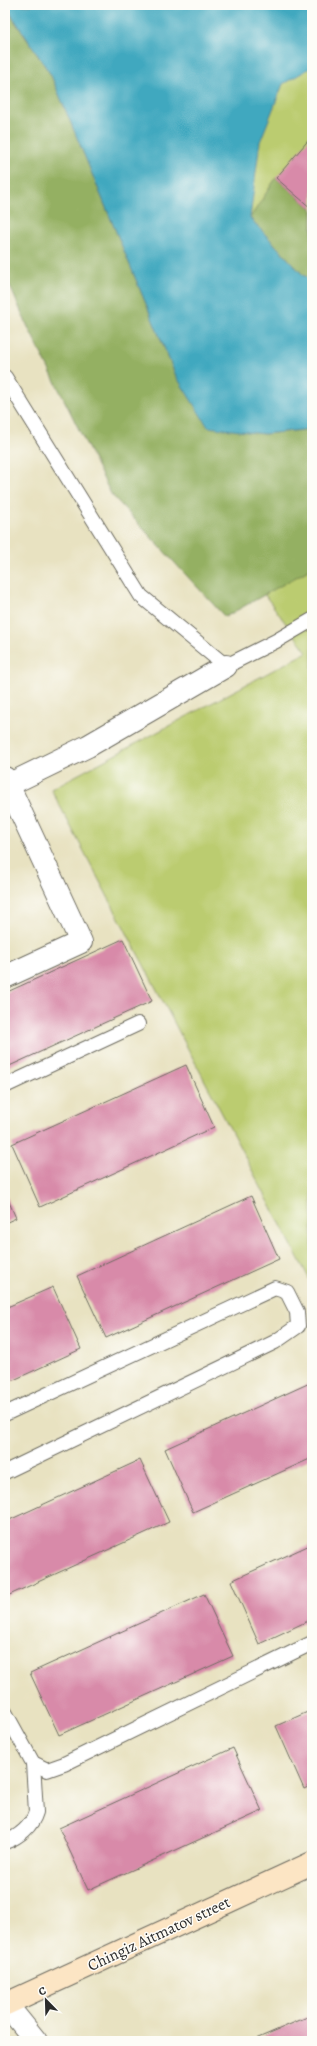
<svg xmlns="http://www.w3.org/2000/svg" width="317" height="2046" font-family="Alegreya,serif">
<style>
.green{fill:#bbcc6f;stroke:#737c4d}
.forest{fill:#94b062;stroke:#606e46}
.water{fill:#3fa8bf;stroke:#356a75}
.building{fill:#d88aa9}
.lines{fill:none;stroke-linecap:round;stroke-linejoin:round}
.lane-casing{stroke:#6d6b60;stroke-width:16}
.street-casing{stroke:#6d6b60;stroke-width:24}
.secondary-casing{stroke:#6d6b60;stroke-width:24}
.lane{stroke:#fff;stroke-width:14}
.street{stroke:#fff;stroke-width:22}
.secondary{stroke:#fce5c4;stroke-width:22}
.labels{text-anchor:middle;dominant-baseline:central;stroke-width:3;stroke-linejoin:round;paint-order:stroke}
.street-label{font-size:16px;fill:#2b2b2b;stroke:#fdfcf7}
</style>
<rect width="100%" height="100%" fill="#fdfcf7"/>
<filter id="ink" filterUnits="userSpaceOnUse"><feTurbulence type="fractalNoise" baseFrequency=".025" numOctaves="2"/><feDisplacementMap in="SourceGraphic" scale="8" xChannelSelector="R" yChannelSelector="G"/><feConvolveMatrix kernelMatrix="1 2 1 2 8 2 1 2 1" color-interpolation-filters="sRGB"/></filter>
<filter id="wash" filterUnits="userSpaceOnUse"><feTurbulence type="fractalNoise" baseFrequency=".012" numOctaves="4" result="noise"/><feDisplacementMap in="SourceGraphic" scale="16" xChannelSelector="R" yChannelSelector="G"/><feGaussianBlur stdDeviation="0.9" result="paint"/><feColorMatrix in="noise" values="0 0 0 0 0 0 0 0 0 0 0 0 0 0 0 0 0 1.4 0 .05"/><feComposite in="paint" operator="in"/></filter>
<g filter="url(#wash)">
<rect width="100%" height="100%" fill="#e8e2c1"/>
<polygon class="green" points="5,5 312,5 312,1284 51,789 307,652 5,244"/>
<g class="forest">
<polygon points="5,7 51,75 176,376 208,426 264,434 312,429 312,568 225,617 111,494 27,325 5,275"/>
<polygon points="276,178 312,209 312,280 303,275 250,218"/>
</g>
<polygon class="water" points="5,5 312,5 312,67 283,84 260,142 250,218 303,275 312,280 312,429 264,434 208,427 176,376 51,75"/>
<g id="blocks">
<g class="building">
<polygon points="312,136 312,209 276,178"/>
<polygon points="123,939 152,1001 5,1068 5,993"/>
<polygon points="186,1065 214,1127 40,1207 12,1144"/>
<polygon points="5,1193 16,1218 5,1223"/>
<polygon points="251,1196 279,1259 106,1338 77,1276"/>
<polygon points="53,1287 81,1349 5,1384 5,1308"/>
<polygon points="312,1382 312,1458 193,1512 165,1449"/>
<polygon points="140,1460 169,1522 5,1597 5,1522"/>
<polygon points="312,1544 312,1619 259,1644 231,1581"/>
<polygon points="204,1594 233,1656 59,1735 30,1673"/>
<polygon points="312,1710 312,1785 304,1789 276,1726"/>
<polygon points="233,1748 262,1811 88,1890 59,1828"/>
<polygon points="312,2015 312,2041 251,2041"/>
</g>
</g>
</g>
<g filter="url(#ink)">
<use href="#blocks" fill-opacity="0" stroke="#6d6b60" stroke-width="1"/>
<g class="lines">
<defs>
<g id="lane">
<polyline points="5,377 141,596 226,666 276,641 312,620"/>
<polyline points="5,1086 138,1024"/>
<polyline points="5,1414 275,1288 287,1292 297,1312 298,1326 275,1342 5,1472"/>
<polyline points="5,1712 33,1763 47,1770 64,1764 312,1643"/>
<path d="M 5,1842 C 19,1837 32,1826 36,1812 L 33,1763"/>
</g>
<g id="street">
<polyline points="5,778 81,942 5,977"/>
<polyline points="5,788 8,785 88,746 226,666"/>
<polyline points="6,2004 36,2041"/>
</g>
<polyline id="secondary" points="6,2004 312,1863"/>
</defs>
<use href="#lane" class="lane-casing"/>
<use href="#street" class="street-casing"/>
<use href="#secondary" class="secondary-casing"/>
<use href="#lane" class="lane"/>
<use href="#street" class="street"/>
<use href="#secondary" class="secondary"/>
</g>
</g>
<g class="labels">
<g class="street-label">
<text transform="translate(159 1934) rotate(-25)">Chingiz Aitmatov street</text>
</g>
</g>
<rect width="317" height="2046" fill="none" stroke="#fdfcf7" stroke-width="20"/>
<g transform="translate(46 2000) rotate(337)" stroke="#fdfcf7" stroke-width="3" paint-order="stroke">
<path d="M0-3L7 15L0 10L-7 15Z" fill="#2b2b2b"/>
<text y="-6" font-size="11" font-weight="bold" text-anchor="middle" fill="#2b2b2b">С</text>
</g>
</svg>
